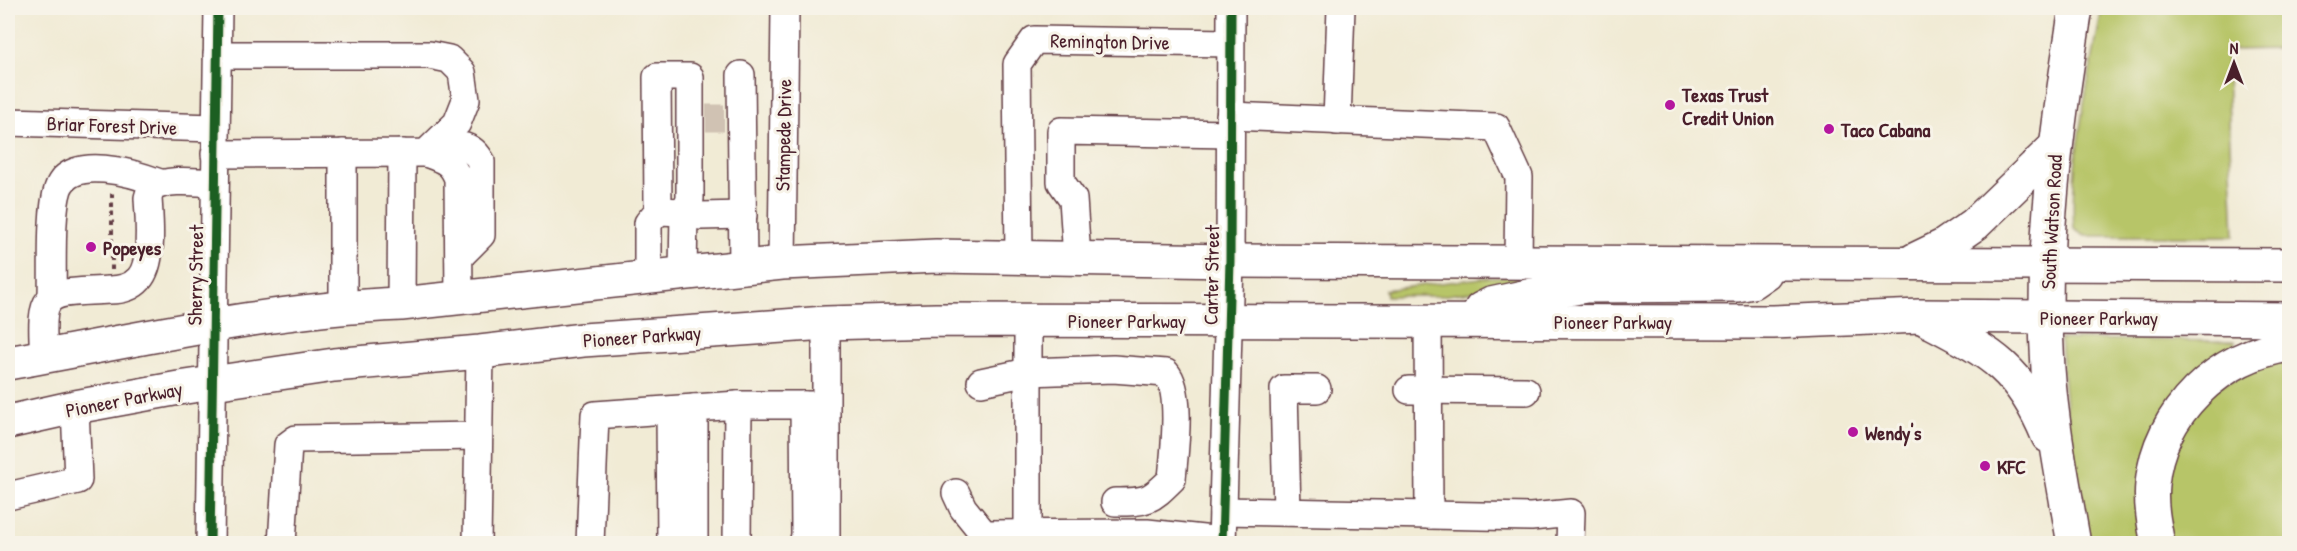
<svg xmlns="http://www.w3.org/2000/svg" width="2297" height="551" font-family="'Patrick Hand',sans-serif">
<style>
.green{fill:#b7c568;stroke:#80724a;stroke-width:1.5}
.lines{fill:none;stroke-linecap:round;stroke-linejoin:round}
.minor-tunnel{stroke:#d0c2b3;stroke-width:27;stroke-dasharray:27 14;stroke-linecap:butt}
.minor-casing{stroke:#633e44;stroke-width:30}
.major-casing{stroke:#633e44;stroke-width:36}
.highway-casing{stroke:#633e44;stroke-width:36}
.path{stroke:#633e44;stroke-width:4;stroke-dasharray:4.5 4.5;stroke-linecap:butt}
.minor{stroke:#fff;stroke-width:27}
.major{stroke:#fff;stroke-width:33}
.highway{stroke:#fff;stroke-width:33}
.cycleway-casing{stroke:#f7f3e8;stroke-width:13}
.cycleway{stroke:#1b5e20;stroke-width:9}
.poi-dot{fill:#b5179e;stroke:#f7f3e8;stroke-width:2}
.labels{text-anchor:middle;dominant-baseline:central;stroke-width:6;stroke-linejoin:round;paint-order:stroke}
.street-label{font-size:20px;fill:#4a1f2b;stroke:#f7f3e8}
.poi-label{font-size:20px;font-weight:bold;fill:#4a1f2b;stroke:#f7f3e8;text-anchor:start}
</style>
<rect width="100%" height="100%" fill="#f7f3e8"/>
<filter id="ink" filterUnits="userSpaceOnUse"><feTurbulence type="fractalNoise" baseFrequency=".0167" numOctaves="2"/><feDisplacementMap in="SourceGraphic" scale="12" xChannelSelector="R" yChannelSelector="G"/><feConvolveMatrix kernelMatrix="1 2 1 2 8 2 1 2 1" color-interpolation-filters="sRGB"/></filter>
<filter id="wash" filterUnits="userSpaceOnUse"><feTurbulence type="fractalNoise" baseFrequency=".008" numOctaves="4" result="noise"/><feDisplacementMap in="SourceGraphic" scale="24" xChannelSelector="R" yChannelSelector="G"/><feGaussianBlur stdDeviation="1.35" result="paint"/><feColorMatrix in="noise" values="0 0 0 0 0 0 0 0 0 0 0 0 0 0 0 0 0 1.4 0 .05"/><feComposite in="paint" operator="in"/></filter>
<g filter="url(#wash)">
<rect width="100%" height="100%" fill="#f1ebd5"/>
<g class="green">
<path d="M 2102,8 L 2289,8 L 2289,49 L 2226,50 L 2234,236 L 2085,236 L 2074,229 C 2069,157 2090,78 2102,8 Z"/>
<polygon points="1541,275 1542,281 1441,296 1386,296 1385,290 1489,277"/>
<polygon points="2060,339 2235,341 2237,347 2192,376 2145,543 2088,543 2069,439"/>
<polygon points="2289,354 2289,543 2167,544 2165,459 2203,393"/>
</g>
</g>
<g filter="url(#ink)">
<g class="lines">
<polyline class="minor-tunnel" points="706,118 724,118"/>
<defs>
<g id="minor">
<polyline points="741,75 743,267"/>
<polyline points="1230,116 1496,127 1519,177 1518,261"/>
<polyline points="1337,121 1341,8"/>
<polyline points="8,122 216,128"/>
<path d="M 426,153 C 442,159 452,161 458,179 L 459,298"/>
<path d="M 427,153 C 447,146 468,138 481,161 L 481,235 L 459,257"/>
<polyline points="215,154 426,153 457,123 466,100 462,72 449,59 429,55 217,55"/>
<polyline points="1019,257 1017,64 1034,40 1230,43"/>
<polyline points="1077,258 1073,199 1061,182 1061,131 1230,134"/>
<polyline points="782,263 785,8"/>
<polyline points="683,273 684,212 690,199 690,77 657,77 658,211 684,212 701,216 743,215"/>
<polyline points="648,277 648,223 658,211"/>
<path d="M 52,296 C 53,268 50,213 58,189 C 70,153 136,174 160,183"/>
<polyline points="401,304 402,153"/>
<polyline points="343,306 343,153"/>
<polyline points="1028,320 1028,534"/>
<polyline points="1428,320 1429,515"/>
<path d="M 44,356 C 39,286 47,294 109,290 C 120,290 132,287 139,279 C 154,263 149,218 148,198 L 151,188 C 170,178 194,182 215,183"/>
<path d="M 981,382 L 1028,372 L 1113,369 L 1166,373 C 1183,392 1174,454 1172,479 C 1150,501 1147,502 1115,502"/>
<polyline points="1409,390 1526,391"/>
<polyline points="670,411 671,544"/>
<polyline points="956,493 963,508 984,534 1147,533 1222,541"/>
<polyline points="8,496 78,480 75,407"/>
<polyline points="1223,511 1531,517 1571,513 1570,544"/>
<polyline points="1287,512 1284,389 1317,389"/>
<polyline points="210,544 218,8"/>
<polyline points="282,544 288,445 296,439 478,436"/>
<polyline points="477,544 480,352"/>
<polyline points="590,544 595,415 694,408"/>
<polyline points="694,544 694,408 738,405 825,405"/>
<polyline points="737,544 738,405"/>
<polyline points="803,544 805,535 804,405"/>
<polyline points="826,544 826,323"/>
<polyline points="1222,544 1230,261 1231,8"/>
</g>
<g id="major">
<polyline points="1914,260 1943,246 1975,224 2054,148"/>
<polyline points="1481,309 1491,304 1533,295 1586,286 1737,285 1752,282 1765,273"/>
<path d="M 1924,318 C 1988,352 2019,365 2048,436"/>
<path d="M 8,363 C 138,340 269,309 401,304 L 782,263 L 936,256 L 1230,261 L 2290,265"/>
<polyline points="8,422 75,407 179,388 334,365 480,352 583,340 826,323 936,320 1773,322 1920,316 2290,319"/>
<path d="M 2074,544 C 2064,486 2052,427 2048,369 C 2040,247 2057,127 2076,8"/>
</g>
<path id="highway" d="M 2158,544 C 2154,524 2150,504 2152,484 C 2159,412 2219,355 2290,345"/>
</defs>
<use href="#minor" class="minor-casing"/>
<use href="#major" class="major-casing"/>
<use href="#highway" class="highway-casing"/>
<polyline class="path" points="112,270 112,193"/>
<use href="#minor" class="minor"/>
<use href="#major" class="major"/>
<use href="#highway" class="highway"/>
<defs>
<g id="cycleway">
<polyline points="210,544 218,8"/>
<polyline points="1222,544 1230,261 1231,8"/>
</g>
</defs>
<use href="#cycleway" class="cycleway-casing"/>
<use href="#cycleway" class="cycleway"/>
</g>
</g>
<g class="poi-dot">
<circle cx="1670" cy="105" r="6"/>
<circle cx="1829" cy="129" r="6"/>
<circle cx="91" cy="247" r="6"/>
<circle cx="1853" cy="432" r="6"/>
<circle cx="1985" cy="466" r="6"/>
</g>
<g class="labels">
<g class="street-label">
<text transform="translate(1110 41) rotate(1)">Remington Drive</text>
<text transform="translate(112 125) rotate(2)">Briar Forest Drive</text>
<text transform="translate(783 135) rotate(-89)">Stampede Drive</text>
<text transform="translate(2051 222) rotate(-87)">South Watson Road</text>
<text transform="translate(195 275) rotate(-89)">Sherry Street</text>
<text transform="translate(1211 275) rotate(-89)">Carter Street</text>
<text x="2099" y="317">Pioneer Parkway</text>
<text x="1127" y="320">Pioneer Parkway</text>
<text x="1613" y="321">Pioneer Parkway</text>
<text transform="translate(642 336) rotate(-4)">Pioneer Parkway</text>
<text transform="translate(124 399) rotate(-11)">Pioneer Parkway</text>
</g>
<g class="poi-label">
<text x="1682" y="94">Texas Trust<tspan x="1682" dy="23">Credit Union</tspan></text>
<text x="1841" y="129">Taco Cabana</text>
<text x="103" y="247">Popeyes</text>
<text x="1865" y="432">Wendy's</text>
<text x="1997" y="466">KFC</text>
</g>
</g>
<rect width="2297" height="551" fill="none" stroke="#f7f3e8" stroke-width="30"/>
<g transform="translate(2234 63)" stroke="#f7f3e8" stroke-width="4.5" paint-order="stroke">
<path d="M0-4.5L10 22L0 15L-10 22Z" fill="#4a1f2b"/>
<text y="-9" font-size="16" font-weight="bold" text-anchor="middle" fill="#4a1f2b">N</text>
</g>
</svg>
